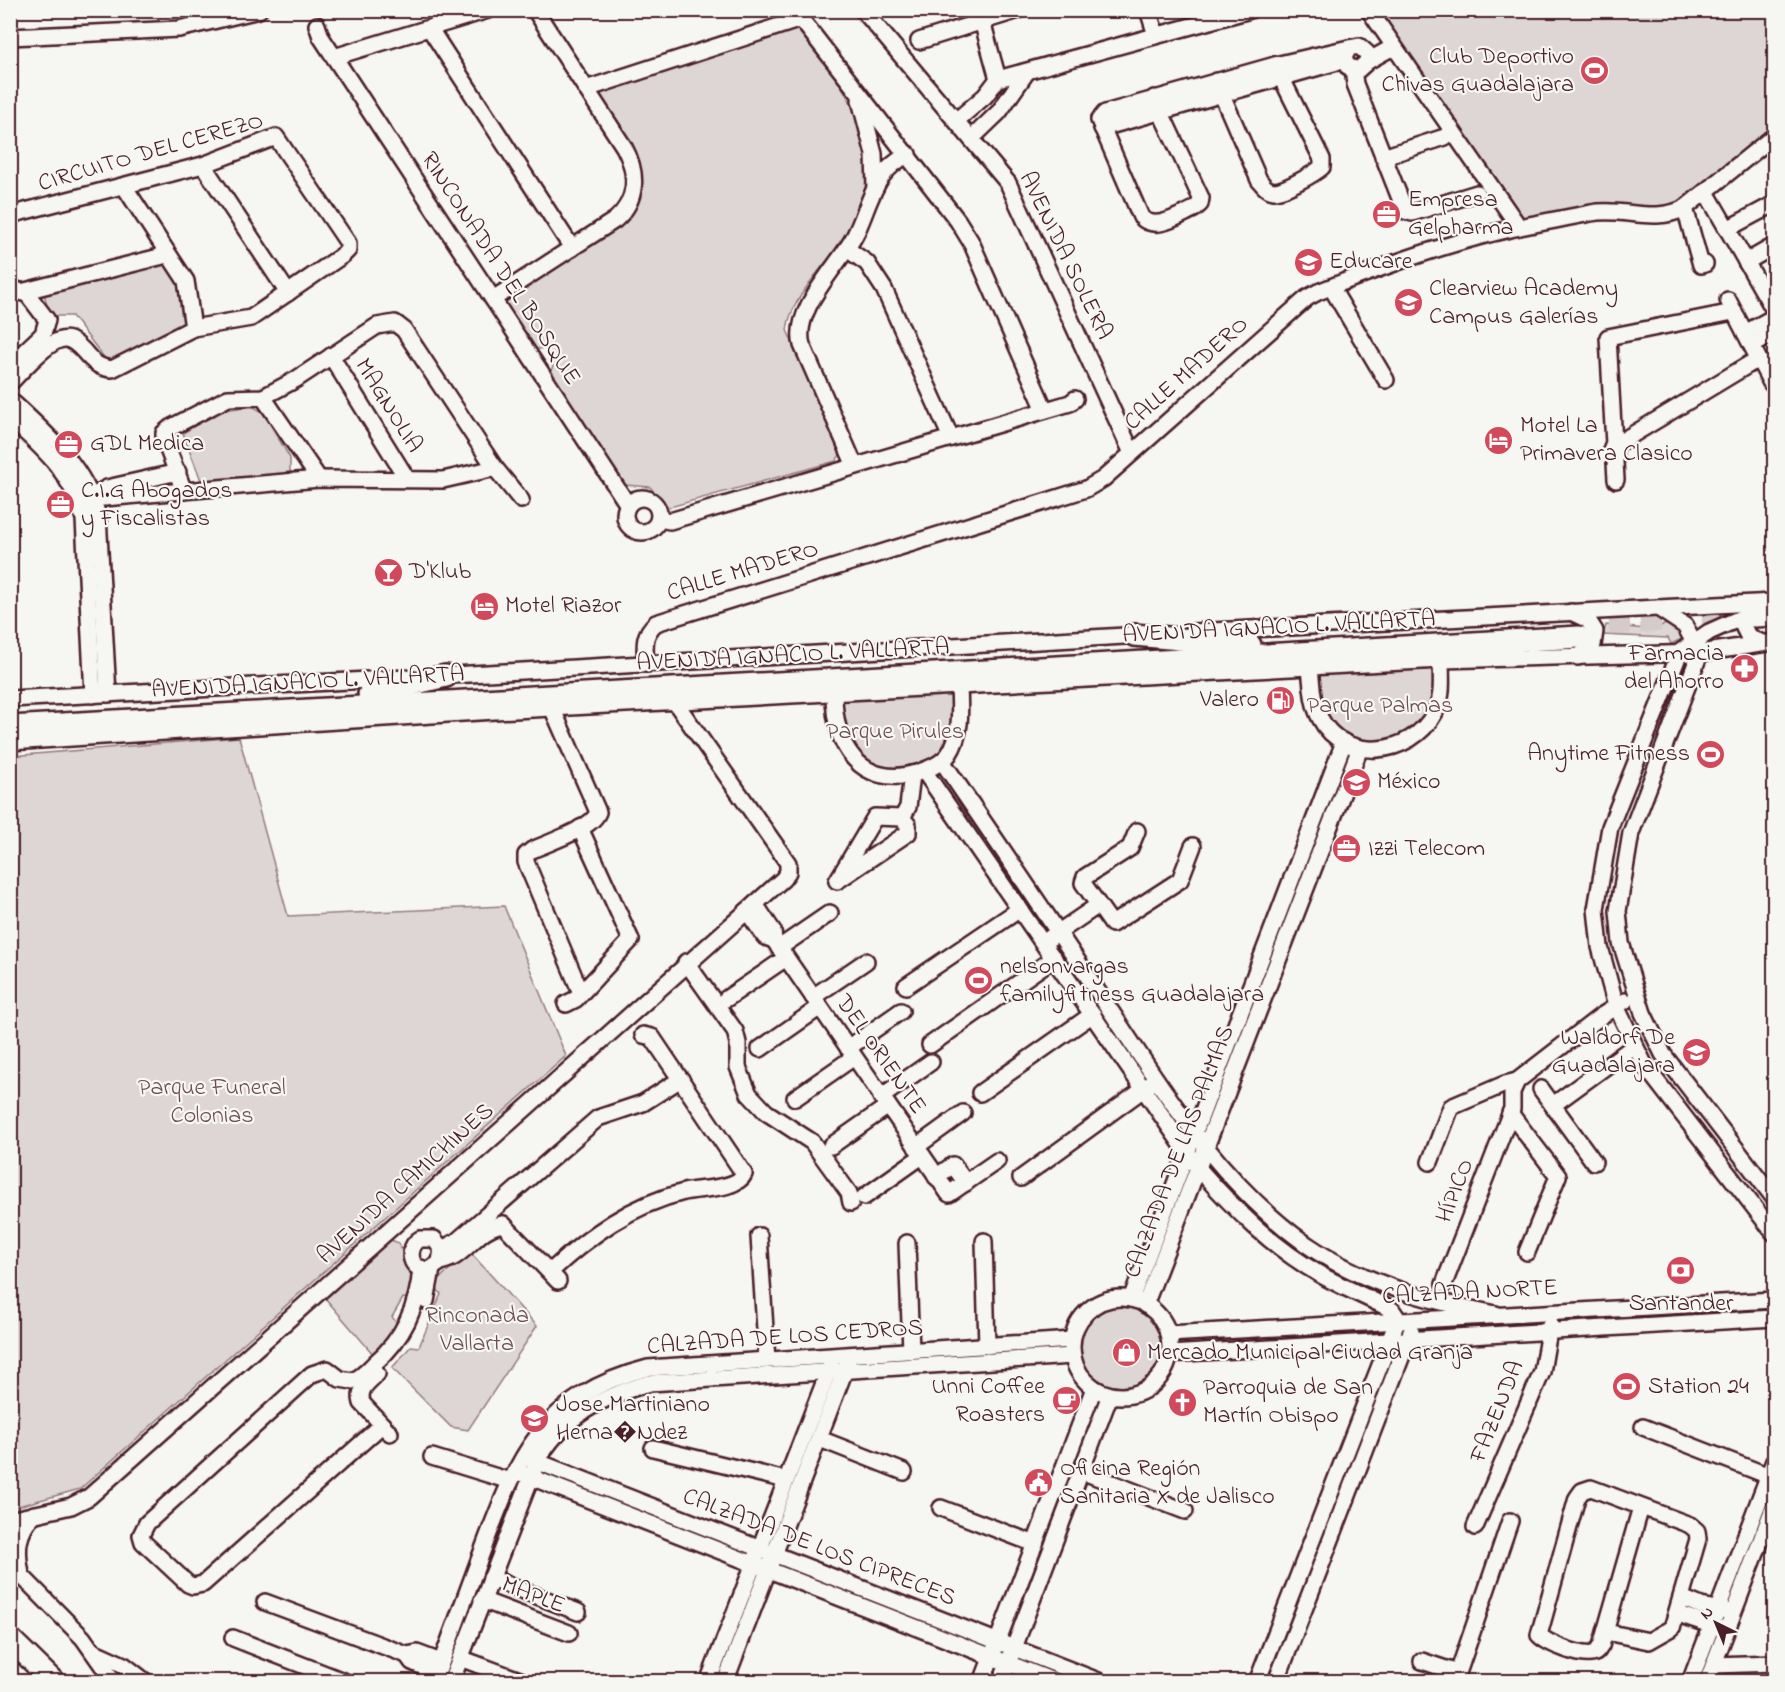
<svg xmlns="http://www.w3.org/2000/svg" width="1785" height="1692" font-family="'Indie Flower',sans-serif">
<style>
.green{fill:#ddd6d5;stroke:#947a80;stroke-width:1.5}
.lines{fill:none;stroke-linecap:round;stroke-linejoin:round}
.highway-tunnel{stroke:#d4cbca;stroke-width:21;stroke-dasharray:21 10;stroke-linecap:butt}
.minor-casing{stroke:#4a1f2b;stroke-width:20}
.highway-casing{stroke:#4a1f2b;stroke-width:26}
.minor{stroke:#f6f6f2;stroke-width:15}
.highway{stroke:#f6f6f2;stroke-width:21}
.labels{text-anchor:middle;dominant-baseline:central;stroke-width:4.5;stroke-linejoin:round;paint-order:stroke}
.poi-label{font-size:24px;fill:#4a1f2b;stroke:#f6f6f2;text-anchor:start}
.street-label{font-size:24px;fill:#4a1f2b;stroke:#f6f6f2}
.park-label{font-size:24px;fill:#6f4d56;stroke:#f6f6f2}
</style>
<rect width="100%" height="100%" fill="#f6f6f2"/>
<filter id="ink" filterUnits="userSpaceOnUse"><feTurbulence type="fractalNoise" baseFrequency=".0167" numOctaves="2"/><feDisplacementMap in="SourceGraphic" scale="12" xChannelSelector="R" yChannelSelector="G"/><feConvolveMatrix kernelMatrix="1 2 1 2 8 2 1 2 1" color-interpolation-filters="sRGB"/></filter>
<g filter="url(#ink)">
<g class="green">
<polygon points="1373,11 1774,11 1774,131 1682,205 1656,214 1519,222"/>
<path d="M 795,26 C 847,78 894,162 847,234 C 829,262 791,296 787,330 L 840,455 L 836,461 L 670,507 L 664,505 L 650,487 L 625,485 L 621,481 L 551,373 L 554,361 L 544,348 L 533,350 L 501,303 L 504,293 L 616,221 L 639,183 L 637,155 L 598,91 Z"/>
<polygon points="165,258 181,281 190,326 110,365 72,316 49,316 43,288"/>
<polygon points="252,406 263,412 290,458 290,474 202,483 183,433 218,411"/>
<polygon points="1673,623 1686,637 1671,644 1668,638 1603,635 1606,625 1646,629"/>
<path d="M 1436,664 C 1433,680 1433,705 1424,718 C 1404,751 1356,754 1330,724 C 1319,711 1318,687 1315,671 Z"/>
<polygon points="954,691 955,724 941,756 916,768 891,771 867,763 845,741 836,697"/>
<polygon points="239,737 288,916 504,906 566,1056 80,1489 11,1508 11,756"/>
<polygon points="388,1239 399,1243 405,1261 415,1272 412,1299 403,1298 392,1317 400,1327 373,1354 325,1298 373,1256 379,1245"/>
<polygon points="469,1251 537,1326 468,1430 451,1427 392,1368 411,1346 419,1347 441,1294 435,1287 437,1281"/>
<circle cx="1121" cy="1347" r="41"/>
</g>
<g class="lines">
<polyline class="highway-tunnel" points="1578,626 1750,616"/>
<defs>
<g id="minor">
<polyline points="794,10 958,221 971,242 1045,410"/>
<polyline points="863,10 1008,183 1132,453"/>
<polyline points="1148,10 1156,35"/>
<polyline points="1369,10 1519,227"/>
<polyline points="982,21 998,79"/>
<polyline points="317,25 321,37 628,505"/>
<polyline points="430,29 572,248"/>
<polyline points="10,37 179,29 259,10"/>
<polyline points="919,41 1019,10"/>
<polyline points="334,57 488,10"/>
<polyline points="1368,61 1367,53 1359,46 1349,48 1344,57 1347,66 1358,70 1368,61 1393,47"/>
<polyline points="1353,70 1355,84 1405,211 1412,213 1477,193"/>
<path d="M 1216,81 L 1259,180 C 1263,185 1266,190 1274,191 C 1284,191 1314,174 1322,167 L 1322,159 L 1275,65"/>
<polyline points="586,89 801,19"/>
<path d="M 1154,98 L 1201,198 L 1200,204 L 1194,209 C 1178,216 1155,232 1141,217 L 1099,120 L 1105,113 L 1275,65 L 1349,48"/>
<polyline points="860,100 874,154 875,188"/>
<polyline points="957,120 985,96 998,79 1250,10"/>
<polyline points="1102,128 1344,60"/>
<polyline points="972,138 999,112 1026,73"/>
<polyline points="1383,157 1445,137"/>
<polyline points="203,165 288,293"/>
<polyline points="124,186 186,281 193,328"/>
<polyline points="1706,192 1774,310"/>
<polyline points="1685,208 1701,265 1705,264"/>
<path d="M 10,215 L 203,165 L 276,137 L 348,243 L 348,250 L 343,255 L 251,318 L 193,328 L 112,369 C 100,368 96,364 88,356 C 83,350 77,343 70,340 C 53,333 22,371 10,383"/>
<polyline points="1727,229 1774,204"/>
<polyline points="847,249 867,263 884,289 951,438"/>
<polyline points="1746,262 1774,246"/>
<polyline points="10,287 28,295 47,320 43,334 10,365"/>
<polyline points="1331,287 1386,380"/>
<polyline points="21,292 167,255"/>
<path d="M 493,299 L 615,220 C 638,200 638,173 624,147 L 535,10"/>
<polyline points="1728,300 1771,383"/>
<polyline points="1745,333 1774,317"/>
<polyline points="1752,346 1774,333"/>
<polyline points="331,356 407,479"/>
<polyline points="263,397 319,479"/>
<path d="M 10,400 C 47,434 84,466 98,516 L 108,694"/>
<path d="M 10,418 C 45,450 71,472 84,519 L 93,695"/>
<polyline points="1612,447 1758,359"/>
<path d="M 855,466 L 802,345 C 792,309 840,265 855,235 C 865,216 870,192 883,175 C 889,167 898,160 908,154"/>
<polyline points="1616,480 1608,337 1733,312"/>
<polyline points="184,491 164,439 164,433 170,428 228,398 263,397 295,380 377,326 395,323 404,330 495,468 521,500"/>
<polyline points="98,494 104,498 319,479 443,480 495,468"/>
<polyline points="93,496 107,488 178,472"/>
<circle cx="642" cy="515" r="17"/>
<polyline points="659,519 670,521 1070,403 1075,399"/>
<polyline points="1658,608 1685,626 1700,653 1631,833 1618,911 1621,943 1643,1013 1663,1054 1774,1198"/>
<polyline points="1761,609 1709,632 1680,652 1610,827 1596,909 1600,947 1616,1006 1645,1066 1774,1233"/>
<polyline points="1571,612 1588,620 1595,631 1593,645 1578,657"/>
<polyline points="1745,616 1744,628 1748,636 1762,643"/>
<polyline points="1193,632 1774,602"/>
<path d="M 646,664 C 645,648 642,635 656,623 L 1086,489 L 1103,479 L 1307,298 L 1318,292 C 1368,272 1422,252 1474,238 C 1512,227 1552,221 1591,213 C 1624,207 1653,224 1685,208 L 1774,136"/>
<path d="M 1310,668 C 1312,685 1312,703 1320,718 C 1344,764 1411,756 1434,714 C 1444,698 1441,678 1441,660"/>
<polyline points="436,676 1142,635"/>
<path d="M 834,694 C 834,745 860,789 917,773 C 928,769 942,764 949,754 C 962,734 960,710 959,687"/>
<polyline points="10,699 406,678"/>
<path d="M 553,710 L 598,812 C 592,829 549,842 532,850 L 526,855 L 526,862 L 581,993"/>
<polyline points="10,742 495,711 1441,660 1700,653 1774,642"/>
<path d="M 942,761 C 996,840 1049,918 1102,998 C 1161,1086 1218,1182 1306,1244 C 1363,1284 1429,1301 1496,1314"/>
<path d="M 924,771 L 1198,1168 C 1234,1209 1273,1248 1321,1275 C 1344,1288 1369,1298 1392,1310 L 1398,1319 L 1257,1682"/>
<polygon points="875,817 902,818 908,825 908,833 837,881"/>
<polyline points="902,818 908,807 912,774"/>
<polyline points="1137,831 1130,848 1085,877 1083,883 1112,924 1180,880 1193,846"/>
<polyline points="755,904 773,931 774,940"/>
<polyline points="747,911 765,937 774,940"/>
<polyline points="1050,938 1097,906"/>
<polyline points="774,940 949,1194 997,1161"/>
<polyline points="779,948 830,913"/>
<polyline points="686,962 735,1031 738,1043 738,1067 749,1094 766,1112 812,1142 849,1193 851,1203"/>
<polyline points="906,986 1020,909"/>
<polyline points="813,997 866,961"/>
<polyline points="726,999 786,958"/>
<polyline points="566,1004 576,999 631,940 580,828"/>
<polyline points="930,1045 1054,958"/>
<polyline points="848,1048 901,1011"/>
<polyline points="760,1049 820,1007"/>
<polyline points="1541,1089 1594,1162"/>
<polyline points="980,1093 1093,1014"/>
<polyline points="881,1097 931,1062"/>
<polyline points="795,1098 854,1057"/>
<polyline points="1553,1105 1634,1046"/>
<polyline points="1510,1113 1558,1176 1527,1252"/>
<polyline points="831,1146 888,1106"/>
<polyline points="916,1147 963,1113"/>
<polyline points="1430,1162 1451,1107 1505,1084 1517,1081 1601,1016 1625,1001"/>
<polyline points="936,1177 953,1165 966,1183"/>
<polyline points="1021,1178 1152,1083"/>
<polyline points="864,1197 922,1156"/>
<polyline points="503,1224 558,1281"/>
<polyline points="759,1236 767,1360"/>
<polyline points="984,1241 987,1346"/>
<polyline points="907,1243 911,1351"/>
<polyline points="442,1249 457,1241 598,1118 643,1103 681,1079"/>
<path d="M 440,1262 L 442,1249 L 434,1239 L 420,1239 C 405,1248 410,1273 429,1269 C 434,1268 437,1264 441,1262 C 445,1260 450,1260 454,1257 C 472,1246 481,1227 503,1224"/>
<path d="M 550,1272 C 590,1235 631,1205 684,1192 C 700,1188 737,1190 744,1174 L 652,1037 L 643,1035"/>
<polyline points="1444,1284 1512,1109 1512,1092 1517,1081"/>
<circle cx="1121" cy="1347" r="49"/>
<polyline points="1131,1299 1344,742"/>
<polyline points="426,1301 432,1269"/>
<polyline points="1145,1305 1360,748"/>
<polyline points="1168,1334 1774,1300"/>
<polyline points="1169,1354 1774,1318"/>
<path d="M 377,1374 C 367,1383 358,1389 362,1403 L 390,1433"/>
<path d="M 382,1425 L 203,1584 L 193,1586 L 188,1584 L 143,1542 L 141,1535 L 147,1523 L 312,1374 L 327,1369 L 340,1379 L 352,1381 C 361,1378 368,1370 375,1363 C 404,1338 418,1307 421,1268"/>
<polyline points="1643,1427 1769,1476"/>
<polyline points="820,1439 904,1472"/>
<polyline points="653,1448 786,1480"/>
<polyline points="432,1457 510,1481"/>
<polyline points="528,1458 1101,1682"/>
<polyline points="1081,1471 1185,1511"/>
<polyline points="523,1474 1056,1682"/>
<polyline points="941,1508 1035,1544"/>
<polyline points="10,1520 71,1506 89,1497 783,879 788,872 788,863 675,702"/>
<polyline points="1475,1527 1542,1372 1550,1325"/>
<polyline points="10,1564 83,1638 114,1682"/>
<path d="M 21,1574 C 16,1549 17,1533 34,1514"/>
<polyline points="491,1578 578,1612"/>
<polyline points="1682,1598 1701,1606 1727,1611"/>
<polyline points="482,1600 569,1633"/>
<polyline points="265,1602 407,1655 417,1653 441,1662"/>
<polyline points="1678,1614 1720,1628"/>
<path d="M 1606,1632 L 1649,1641 L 1672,1628 L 1698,1539 L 1697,1531 L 1690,1525 L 1591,1488 L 1582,1491 L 1577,1498 L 1539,1635 C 1546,1643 1585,1659 1595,1653 C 1598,1652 1599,1648 1601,1646 L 1641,1507"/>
<polyline points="233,1638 346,1682"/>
<polyline points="93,1651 124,1665 146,1682"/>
<polyline points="407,1655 412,1662 437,1673"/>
<polyline points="460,1658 525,1682"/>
<polyline points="1422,1661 1458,1673"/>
<polyline points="1714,1665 1774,1663"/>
<path d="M 434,1682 C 450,1638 466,1595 482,1552 C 517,1458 542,1395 648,1368 L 1072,1340"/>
<path d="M 451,1682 L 537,1462 C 561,1417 603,1396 650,1383 L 1073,1356"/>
<polyline points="708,1682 831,1365"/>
<polyline points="725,1682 848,1362"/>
<polyline points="982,1682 1094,1388"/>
<polyline points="1001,1682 1110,1395"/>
<polyline points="1276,1682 1411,1332"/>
<polyline points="1455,1682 1510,1521"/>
<polyline points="1690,1682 1774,1461"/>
<polyline points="1707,1682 1774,1506"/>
</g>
<g id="highway">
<polyline points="1754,616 1774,615"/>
<polyline points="1134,635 1250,645"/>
<polyline points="369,694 446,676"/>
<polyline points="10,727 1579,637"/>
<polyline points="10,1639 54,1682"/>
</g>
</defs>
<use href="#minor" class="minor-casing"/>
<use href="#highway" class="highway-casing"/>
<use href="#minor" class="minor"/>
<use href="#highway" class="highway"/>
</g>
</g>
<defs>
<symbol id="stadium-disc" viewBox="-11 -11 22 22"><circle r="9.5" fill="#d1495b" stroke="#f6f6f2"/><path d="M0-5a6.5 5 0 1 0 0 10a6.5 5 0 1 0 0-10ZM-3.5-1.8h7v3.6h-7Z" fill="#fff"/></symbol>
<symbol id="office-disc" viewBox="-11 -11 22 22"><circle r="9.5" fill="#d1495b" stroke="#f6f6f2"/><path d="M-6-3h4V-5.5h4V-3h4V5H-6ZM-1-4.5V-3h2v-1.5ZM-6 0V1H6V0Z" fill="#fff"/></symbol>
<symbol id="school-disc" viewBox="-11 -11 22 22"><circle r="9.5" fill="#d1495b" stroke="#f6f6f2"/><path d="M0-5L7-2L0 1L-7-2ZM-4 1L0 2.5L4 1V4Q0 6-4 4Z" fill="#fff"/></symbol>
<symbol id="university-disc" viewBox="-11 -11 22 22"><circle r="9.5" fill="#d1495b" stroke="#f6f6f2"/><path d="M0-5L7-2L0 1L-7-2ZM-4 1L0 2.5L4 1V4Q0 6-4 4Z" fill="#fff"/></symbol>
<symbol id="hotel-disc" viewBox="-11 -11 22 22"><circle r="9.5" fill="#d1495b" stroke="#f6f6f2"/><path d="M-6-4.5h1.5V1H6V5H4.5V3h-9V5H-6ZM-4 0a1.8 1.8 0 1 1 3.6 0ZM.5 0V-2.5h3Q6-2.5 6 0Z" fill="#fff"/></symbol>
<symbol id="bar-disc" viewBox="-11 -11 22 22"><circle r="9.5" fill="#d1495b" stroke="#f6f6f2"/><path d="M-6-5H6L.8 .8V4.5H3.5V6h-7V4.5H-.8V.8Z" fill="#fff"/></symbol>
<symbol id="pharmacy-disc" viewBox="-11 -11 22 22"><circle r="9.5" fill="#d1495b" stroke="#f6f6f2"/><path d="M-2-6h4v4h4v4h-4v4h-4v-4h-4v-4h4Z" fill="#fff"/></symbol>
<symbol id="fuel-disc" viewBox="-11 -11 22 22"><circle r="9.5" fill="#d1495b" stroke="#f6f6f2"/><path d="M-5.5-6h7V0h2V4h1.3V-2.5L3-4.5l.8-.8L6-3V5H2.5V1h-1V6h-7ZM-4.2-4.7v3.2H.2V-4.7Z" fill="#fff"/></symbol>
<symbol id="bank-disc" viewBox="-11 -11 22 22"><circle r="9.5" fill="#d1495b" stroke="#f6f6f2"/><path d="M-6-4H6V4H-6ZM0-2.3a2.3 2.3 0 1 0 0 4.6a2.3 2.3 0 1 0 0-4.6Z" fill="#fff"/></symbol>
<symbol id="shop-disc" viewBox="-11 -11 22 22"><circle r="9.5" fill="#d1495b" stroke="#f6f6f2"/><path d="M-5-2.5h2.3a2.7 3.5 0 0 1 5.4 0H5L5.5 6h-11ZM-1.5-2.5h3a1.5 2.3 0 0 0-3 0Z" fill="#fff"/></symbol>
<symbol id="cafe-disc" viewBox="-11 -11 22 22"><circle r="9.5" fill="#d1495b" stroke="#f6f6f2"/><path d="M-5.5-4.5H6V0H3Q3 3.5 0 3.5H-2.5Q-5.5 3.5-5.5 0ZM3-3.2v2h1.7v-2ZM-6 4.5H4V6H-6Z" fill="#fff"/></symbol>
<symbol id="church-disc" viewBox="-11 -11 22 22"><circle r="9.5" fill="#d1495b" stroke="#f6f6f2"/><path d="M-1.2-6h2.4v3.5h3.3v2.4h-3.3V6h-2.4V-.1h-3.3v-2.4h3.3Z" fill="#fff"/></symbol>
<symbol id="civic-disc" viewBox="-11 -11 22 22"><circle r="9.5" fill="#d1495b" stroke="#f6f6f2"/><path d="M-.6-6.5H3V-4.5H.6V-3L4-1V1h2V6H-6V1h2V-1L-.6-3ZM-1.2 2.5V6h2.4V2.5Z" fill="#fff"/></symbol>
</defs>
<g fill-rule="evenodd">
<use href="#stadium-disc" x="1578" y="54" width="33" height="33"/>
<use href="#office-disc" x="1370" y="198" width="33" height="33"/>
<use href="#school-disc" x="1292" y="246" width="33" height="33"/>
<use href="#university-disc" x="1392" y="286" width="33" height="33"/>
<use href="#hotel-disc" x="1482" y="424" width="33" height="33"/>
<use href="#office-disc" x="52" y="428" width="33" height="33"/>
<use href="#office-disc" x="44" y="488" width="33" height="33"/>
<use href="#bar-disc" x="372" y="556" width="33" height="33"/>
<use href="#hotel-disc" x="468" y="590" width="33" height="33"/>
<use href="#pharmacy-disc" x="1728" y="652" width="33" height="33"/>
<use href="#fuel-disc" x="1264" y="684" width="33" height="33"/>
<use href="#stadium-disc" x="1694" y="738" width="33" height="33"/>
<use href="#school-disc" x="1340" y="766" width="33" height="33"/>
<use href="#office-disc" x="1330" y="832" width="33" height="33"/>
<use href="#stadium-disc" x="962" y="964" width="33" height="33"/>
<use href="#school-disc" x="1680" y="1036" width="33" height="33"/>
<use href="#bank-disc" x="1664" y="1254" width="33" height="33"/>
<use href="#shop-disc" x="1110" y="1336" width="33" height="33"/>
<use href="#stadium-disc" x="1610" y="1370" width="33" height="33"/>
<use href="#cafe-disc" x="1050" y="1384" width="33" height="33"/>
<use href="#church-disc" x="1166" y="1386" width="33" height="33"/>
<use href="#school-disc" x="518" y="1402" width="33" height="33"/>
<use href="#civic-disc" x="1022" y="1466" width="33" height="33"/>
</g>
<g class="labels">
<g class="poi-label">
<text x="1574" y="57" text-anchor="end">Club Deportivo<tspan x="1574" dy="28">Chivas Guadalajara</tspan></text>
<text x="1408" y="200">Empresa<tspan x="1408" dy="28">Gelpharma</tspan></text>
<text x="1329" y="262">Educare</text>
<text x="1429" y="289">Clearview Academy<tspan x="1429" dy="28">Campus Galerías</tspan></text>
<text x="1520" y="426">Motel La<tspan x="1520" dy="28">Primavera Clasico</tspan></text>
<text x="90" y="444">GDL Medica</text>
<text x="81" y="491">C.I.G Abogados<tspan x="81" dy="28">y Fiscalistas</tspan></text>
<text x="409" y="572">D'Klub</text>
<text x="505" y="606">Motel Riazor</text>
<text x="1724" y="654" text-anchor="end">Farmacia<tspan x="1724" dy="28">del Ahorro</tspan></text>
<text x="1259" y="700" text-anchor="end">Valero</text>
<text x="1690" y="754" text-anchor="end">Anytime Fitness</text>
<text x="1377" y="782">México</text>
<text x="1368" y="849">Izzi Telecom</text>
<text x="1000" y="967">nelsonvargas<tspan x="1000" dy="28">familyfitness Guadalajara</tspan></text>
<text x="1675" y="1038" text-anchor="end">Waldorf De<tspan x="1675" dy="28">Guadalajara</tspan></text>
<text x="1681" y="1304" text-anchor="middle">Santander</text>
<text x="1147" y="1353">Mercado Municipal Ciudad Granja</text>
<text x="1045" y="1387" text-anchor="end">Unni Coffee<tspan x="1045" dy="28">Roasters</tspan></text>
<text x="1648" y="1387">Station 24</text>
<text x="1203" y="1388">Parroquia de San<tspan x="1203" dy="28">Martín Obispo</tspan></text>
<text x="556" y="1405">Jose Martiniano<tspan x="556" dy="28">Herna�Ndez</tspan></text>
<text x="1060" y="1469">Oficina Región<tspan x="1060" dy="28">Sanitaria X de Jalisco</tspan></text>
</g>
<g class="street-label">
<text transform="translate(151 153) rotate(-16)">CIRCUITO DEL CEREZO</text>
<text transform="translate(1065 256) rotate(64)">AVENIDA SOLERA</text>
<text transform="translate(500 269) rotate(57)">RINCONADA DEL BOSQUE</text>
<text transform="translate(1187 374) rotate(-42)">CALLE MADERO</text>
<text transform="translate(388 406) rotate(58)">MAGNOLIA</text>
<text transform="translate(743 572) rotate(-17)">CALLE MADERO</text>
<text transform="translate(1279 628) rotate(-3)">AVENIDA IGNACIO L. VALLARTA</text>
<text transform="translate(793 656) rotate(-3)">AVENIDA IGNACIO L. VALLARTA</text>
<text transform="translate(308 683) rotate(-3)">AVENIDA IGNACIO L. VALLARTA</text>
<text transform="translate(880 1055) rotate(55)">DEL ORIENTE</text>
<text transform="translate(1180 1152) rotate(-69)">CALZADA DE LAS PALMAS</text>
<text transform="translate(406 1184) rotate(-42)">AVENIDA CAMICHINES</text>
<text transform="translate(1456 1191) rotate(-69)">HÍPICO</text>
<text transform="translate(1470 1293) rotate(-3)">CALZADA NORTE</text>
<text transform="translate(785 1338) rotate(-4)">CALZADA DE LOS CEDROS</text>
<text transform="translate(1498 1412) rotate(-68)">FAZENDA</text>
<text transform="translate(819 1548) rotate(21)">CALZADA DE LOS CIPRECES</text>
<text transform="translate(533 1596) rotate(21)">MAPLE</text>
</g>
<g class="park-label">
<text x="1380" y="706">Parque Palmas</text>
<text x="895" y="732">Parque Pirules</text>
<text x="212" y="1088">Parque Funeral<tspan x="212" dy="28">Colonias</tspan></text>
<text x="477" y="1316">Rinconada<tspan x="477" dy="28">Vallarta</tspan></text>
</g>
</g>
<rect width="1785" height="1692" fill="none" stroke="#f6f6f2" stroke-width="36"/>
<rect x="18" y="18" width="1749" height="1656" fill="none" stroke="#4a1f2b" stroke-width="2" filter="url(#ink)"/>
<g transform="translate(1716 1623) rotate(317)" stroke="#f6f6f2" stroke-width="4.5" paint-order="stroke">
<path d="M0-4.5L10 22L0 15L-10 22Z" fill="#4a1f2b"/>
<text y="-9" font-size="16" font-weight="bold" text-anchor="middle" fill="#4a1f2b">N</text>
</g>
</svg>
